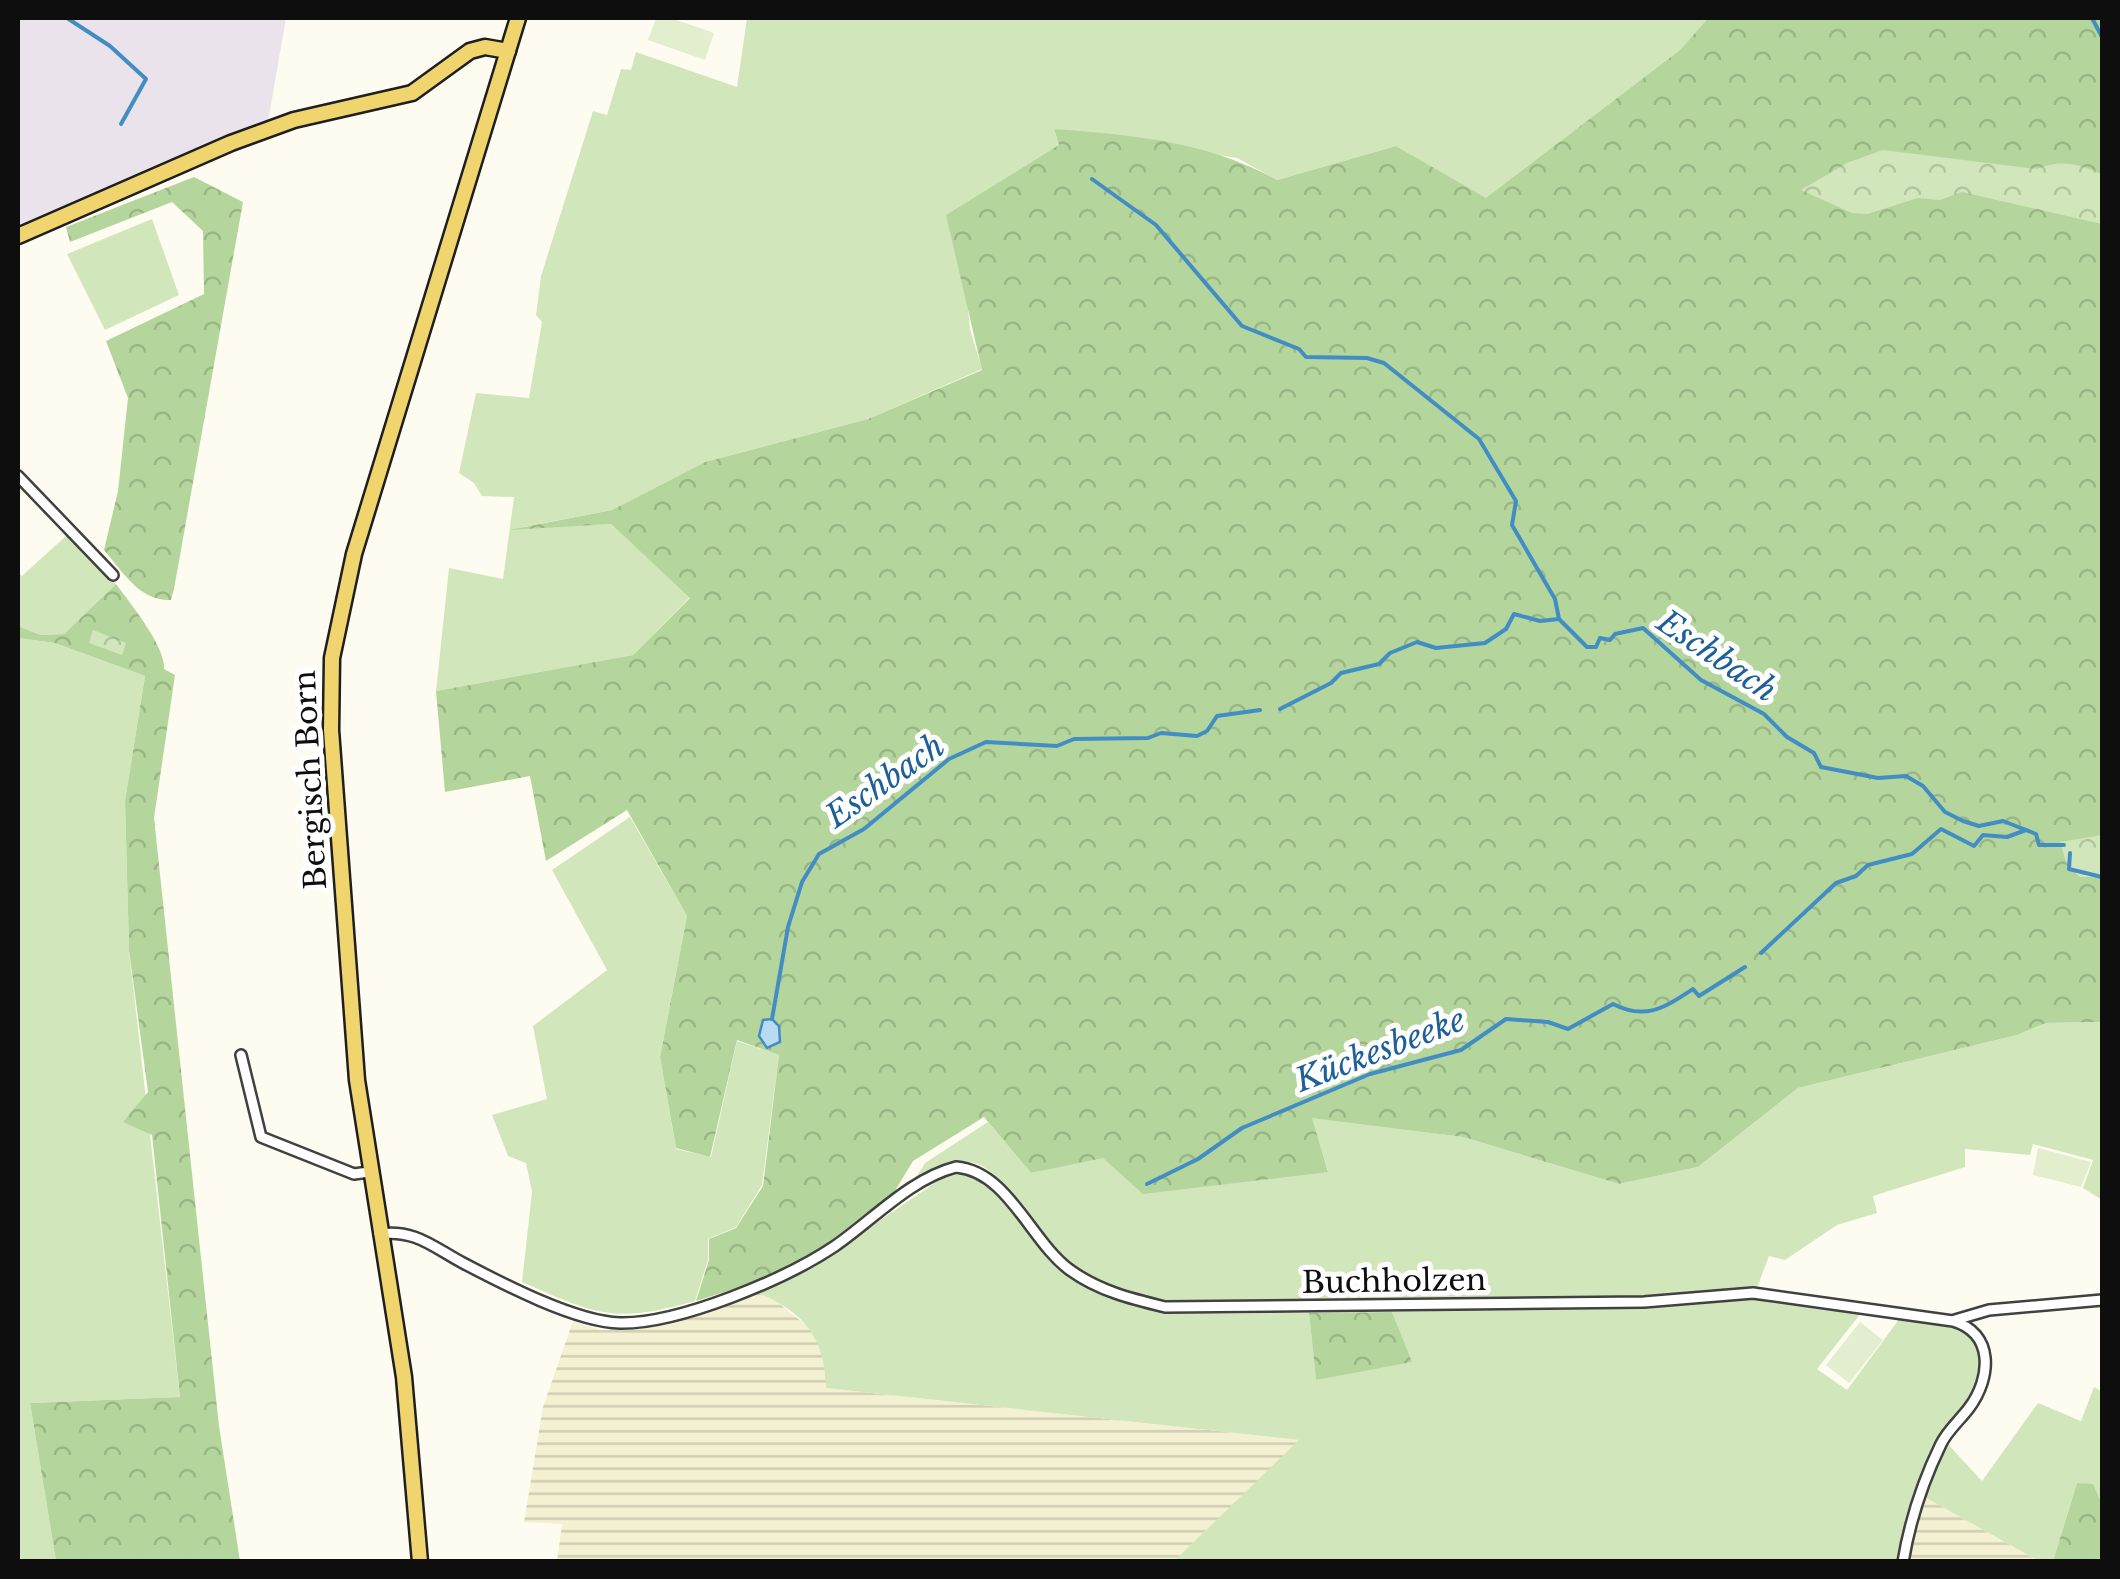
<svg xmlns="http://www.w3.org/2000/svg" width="2120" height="1579" font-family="'Libre Baskerville',serif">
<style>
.industrial{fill:#ebe3ec}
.farmland{fill:url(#farmland-rules)}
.grass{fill:#d1e7bb}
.forest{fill:url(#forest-crowns)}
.park{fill:url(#park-crowns)}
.pitch{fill:#e2eecd}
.water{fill:#b8dbf2;stroke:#438dc5;stroke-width:2.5}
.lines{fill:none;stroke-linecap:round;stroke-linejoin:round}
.stream{stroke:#438dc5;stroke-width:4}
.minor-casing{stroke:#414141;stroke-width:14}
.primary-casing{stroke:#1f1f1f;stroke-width:19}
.minor{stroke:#fff;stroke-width:9}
.primary{stroke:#f0d46e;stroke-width:14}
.labels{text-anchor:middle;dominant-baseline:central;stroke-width:10;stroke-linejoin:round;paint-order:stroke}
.street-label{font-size:30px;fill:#0e0e0e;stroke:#fff}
.water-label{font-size:32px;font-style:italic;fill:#1f6098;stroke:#fff}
</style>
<defs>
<pattern id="farmland-rules" width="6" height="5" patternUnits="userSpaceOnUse" patternTransform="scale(2.5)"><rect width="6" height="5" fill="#f3f1d1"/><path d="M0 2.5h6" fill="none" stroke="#cfcdb2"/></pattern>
<pattern id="forest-crowns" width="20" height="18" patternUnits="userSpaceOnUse" patternTransform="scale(2.5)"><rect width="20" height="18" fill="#b4d69c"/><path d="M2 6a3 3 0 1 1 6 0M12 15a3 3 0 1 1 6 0" fill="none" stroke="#9ab685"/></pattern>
<pattern id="park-crowns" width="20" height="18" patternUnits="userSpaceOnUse" patternTransform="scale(2.5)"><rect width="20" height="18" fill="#d1e7bb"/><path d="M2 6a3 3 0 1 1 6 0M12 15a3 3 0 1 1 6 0" fill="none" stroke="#b2c5a0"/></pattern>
</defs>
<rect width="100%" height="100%" fill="#fefcf0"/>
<polygon class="industrial" points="18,18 286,18 265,139 42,223 18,226"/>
<g class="farmland">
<polygon points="756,1292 775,1300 813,1331 826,1356 826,1388 1300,1440 1174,1561 557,1561 562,1524 524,1522 543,1407 573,1321 600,1330 639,1329"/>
<polygon points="1921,1495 2039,1561 1906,1562"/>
</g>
<g class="grass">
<polygon points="747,18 1708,18 1680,50 1486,199 1396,146 1277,180 1237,158 1054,129 1059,145 967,300 970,329 982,369 868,419 705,462 612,510 518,528 611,524 690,597 633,655 436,691 449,568 503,579 514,497 482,496 474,483 459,473 476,393 529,398 542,322 536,315 541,276 593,111 607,115 621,69 631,70 636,52 737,87"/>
<polygon points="152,219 179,295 105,330 67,254"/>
<polygon points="67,535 116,584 64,634 41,635 18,626 18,572 22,576"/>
<polygon points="18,638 55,643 145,676 125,801 129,950 180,1397 30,1403 56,1561 18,1562"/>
<path d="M 630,817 L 687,916 L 660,1057 L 676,1149 L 711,1157 L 737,1041 L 779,1055 L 762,1185 L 736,1227 L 708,1239 L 708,1260 L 695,1301 C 614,1324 597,1315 522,1282 L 532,1192 L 526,1163 L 508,1156 L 492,1115 L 547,1099 L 533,1026 L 607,970 L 552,870 Z"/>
<path d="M 2102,1022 L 2102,1200 L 2083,1188 L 2093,1160 L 2033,1144 L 2030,1155 L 1965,1149 L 1965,1167 L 1873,1196 L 1877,1213 L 1837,1225 L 1785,1260 L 1769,1256 L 1757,1288 L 1623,1298 L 1165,1303 C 1121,1292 1081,1279 1049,1246 C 1026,1223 1005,1169 971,1162 C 950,1158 931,1173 913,1182 L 925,1163 L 988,1122 L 1031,1173 L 1103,1157 L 1328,1171 L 1311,1117 L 1463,1137 L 1619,1184 L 1698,1167 L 1798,1088 L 2017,1035 L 2046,1023 Z"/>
<path d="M 964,1173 C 1005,1183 1027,1238 1055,1265 C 1120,1327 1228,1312 1309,1313 L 1316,1379 L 1411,1362 L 1392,1312 L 1658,1306 L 1756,1297 L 1861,1313 L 1817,1369 L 1847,1390 L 1900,1318 L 1969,1331 C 2003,1385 1959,1399 1938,1441 C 1919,1480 1908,1519 1900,1561 L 1174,1561 L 1299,1440 L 826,1388 C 825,1337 803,1311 756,1292 L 834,1252 L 942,1178 Z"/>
<polygon points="2094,1387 2102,1392 2102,1504 2093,1485 2077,1483 2053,1561 2039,1561 1921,1495 1945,1441 1982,1481 2038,1403 2081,1421"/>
</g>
<g class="forest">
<path d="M 1708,18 L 2102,18 L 2102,1022 L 2046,1023 L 2017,1035 L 1798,1088 L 1698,1167 L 1619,1184 L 1463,1137 L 1312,1118 L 1328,1172 L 1143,1194 L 1103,1158 L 1031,1173 L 984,1117 L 913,1161 L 893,1194 L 832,1245 L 763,1280 L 696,1301 L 709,1260 L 709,1239 L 736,1228 L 763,1186 L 779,1055 L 737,1040 L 710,1157 L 676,1148 L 660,1057 L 687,916 L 627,810 L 546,861 L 530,776 L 445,792 L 436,691 L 633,655 L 690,598 L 611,524 L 509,530 L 612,510 L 705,462 L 868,419 L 982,370 L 946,215 L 1059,145 L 1054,129 C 1132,135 1207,141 1277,180 L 1396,146 L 1486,198 L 1680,50 Z"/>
<path d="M 194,177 L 243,202 L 174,589 L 171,600 C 139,601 123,572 104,550 L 118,491 L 128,398 L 106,341 L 204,294 L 203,231 L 172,202 L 70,242 L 66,227 Z"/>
<path d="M 116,584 C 130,603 166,647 164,669 L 175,675 L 154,818 L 219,1426 L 240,1561 L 56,1561 L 30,1403 L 180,1397 L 152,1135 L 123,1122 L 148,1092 L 129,950 L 125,801 L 145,676 L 55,643 L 18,638 L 18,626 L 41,635 L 64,634 Z"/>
<polygon points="1392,1312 1412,1362 1316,1380 1309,1313"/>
<polygon points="2077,1483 2093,1484 2102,1504 2102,1561 2053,1561"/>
</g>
<g class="park">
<path d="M 1883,150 L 2037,169 C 2062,159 2078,164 2102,174 L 2102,224 L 1962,192 L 1940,200 L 1918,198 L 1867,214 L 1852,213 L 1801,190 L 1847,163 Z"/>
<polygon points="93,630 126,643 122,655 89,643"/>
<polygon points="2102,835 2102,877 2080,877 2067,865 2060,842"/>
</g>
<g class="pitch">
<polygon points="656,18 671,18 714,33 705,60 648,40"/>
<polygon points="2038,1148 2091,1162 2081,1187 2033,1175"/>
<polygon points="1860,1322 1883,1340 1849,1383 1826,1365"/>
</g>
<polygon class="water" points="772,1019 779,1026 780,1042 767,1048 759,1036 763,1020"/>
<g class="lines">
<g class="stream">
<polyline points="67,18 110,46 146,79 121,124"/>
<polyline points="2092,18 2102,37"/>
<polyline points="1092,179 1156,225 1242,326 1299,349 1306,357 1367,358 1384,363 1479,439 1516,501 1512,525 1555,599 1559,619"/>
<polyline points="1280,709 1331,683 1341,673 1379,664 1390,653 1417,642 1436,648 1485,643 1506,629 1514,614 1540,621 1559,619 1587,647 1596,647 1600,638 1610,640 1615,634 1643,628 1701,680 1764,714 1787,737 1814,753 1821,767 1878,778 1906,776 1923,786 1945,812 1963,821 1979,826 2003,821 2036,834 2039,845 2064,845"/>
<polyline points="2070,853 2069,869 2102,877"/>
<polyline points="1761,953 1836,883 1856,876 1868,865 1912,854 1941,829 1974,846 1983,835 2007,837 2026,830"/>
<polyline points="772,1019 788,927 802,882 819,854 864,829 949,759 986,742 1057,746 1074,739 1148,738 1161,733 1197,736 1207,731 1217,716 1260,710"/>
<path d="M 1147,1184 L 1198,1159 L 1242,1128 L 1370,1074 L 1461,1050 L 1506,1019 L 1548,1022 L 1568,1029 L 1613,1004 C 1646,1021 1665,1007 1693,989 L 1699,996 L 1745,967"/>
</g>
<defs>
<g id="minor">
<polyline points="18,476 113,575"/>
<polyline points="241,1055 261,1137 354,1174 369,1172"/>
<path d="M 379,1234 C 415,1229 433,1247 463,1263 C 503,1284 576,1322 620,1323 C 679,1324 786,1279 835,1246 C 874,1219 910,1179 956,1167 C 1008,1171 1031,1242 1070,1270 C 1099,1291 1132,1299 1165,1307 L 1644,1302 L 1753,1293 L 1953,1321 C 1994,1333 1992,1377 1969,1408 C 1960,1420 1947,1431 1941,1444 C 1922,1483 1910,1520 1903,1562"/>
<polyline points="1955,1320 1989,1310 2102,1300"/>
</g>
<g id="primary">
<polyline points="18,236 231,143 294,120 412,93 470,51 485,47 508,51"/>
<polyline points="420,1562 404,1377 357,1080 331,730 332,658 354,554 518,18"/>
</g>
</defs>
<use href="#minor" class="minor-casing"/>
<use href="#primary" class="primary-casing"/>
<use href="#minor" class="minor"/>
<use href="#primary" class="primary"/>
</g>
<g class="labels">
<g class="street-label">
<text transform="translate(310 780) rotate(-93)">Bergisch Born</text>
<text transform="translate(1394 1281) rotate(-1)">Buchholzen</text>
</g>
<g class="water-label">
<text transform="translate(1717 656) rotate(34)">Eschbach</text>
<text transform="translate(885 781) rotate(-35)">Eschbach</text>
<text transform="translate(1380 1050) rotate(-21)">Kückesbeeke</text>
</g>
</g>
<rect width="2120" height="1579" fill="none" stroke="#0e0e0e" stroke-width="40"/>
</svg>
